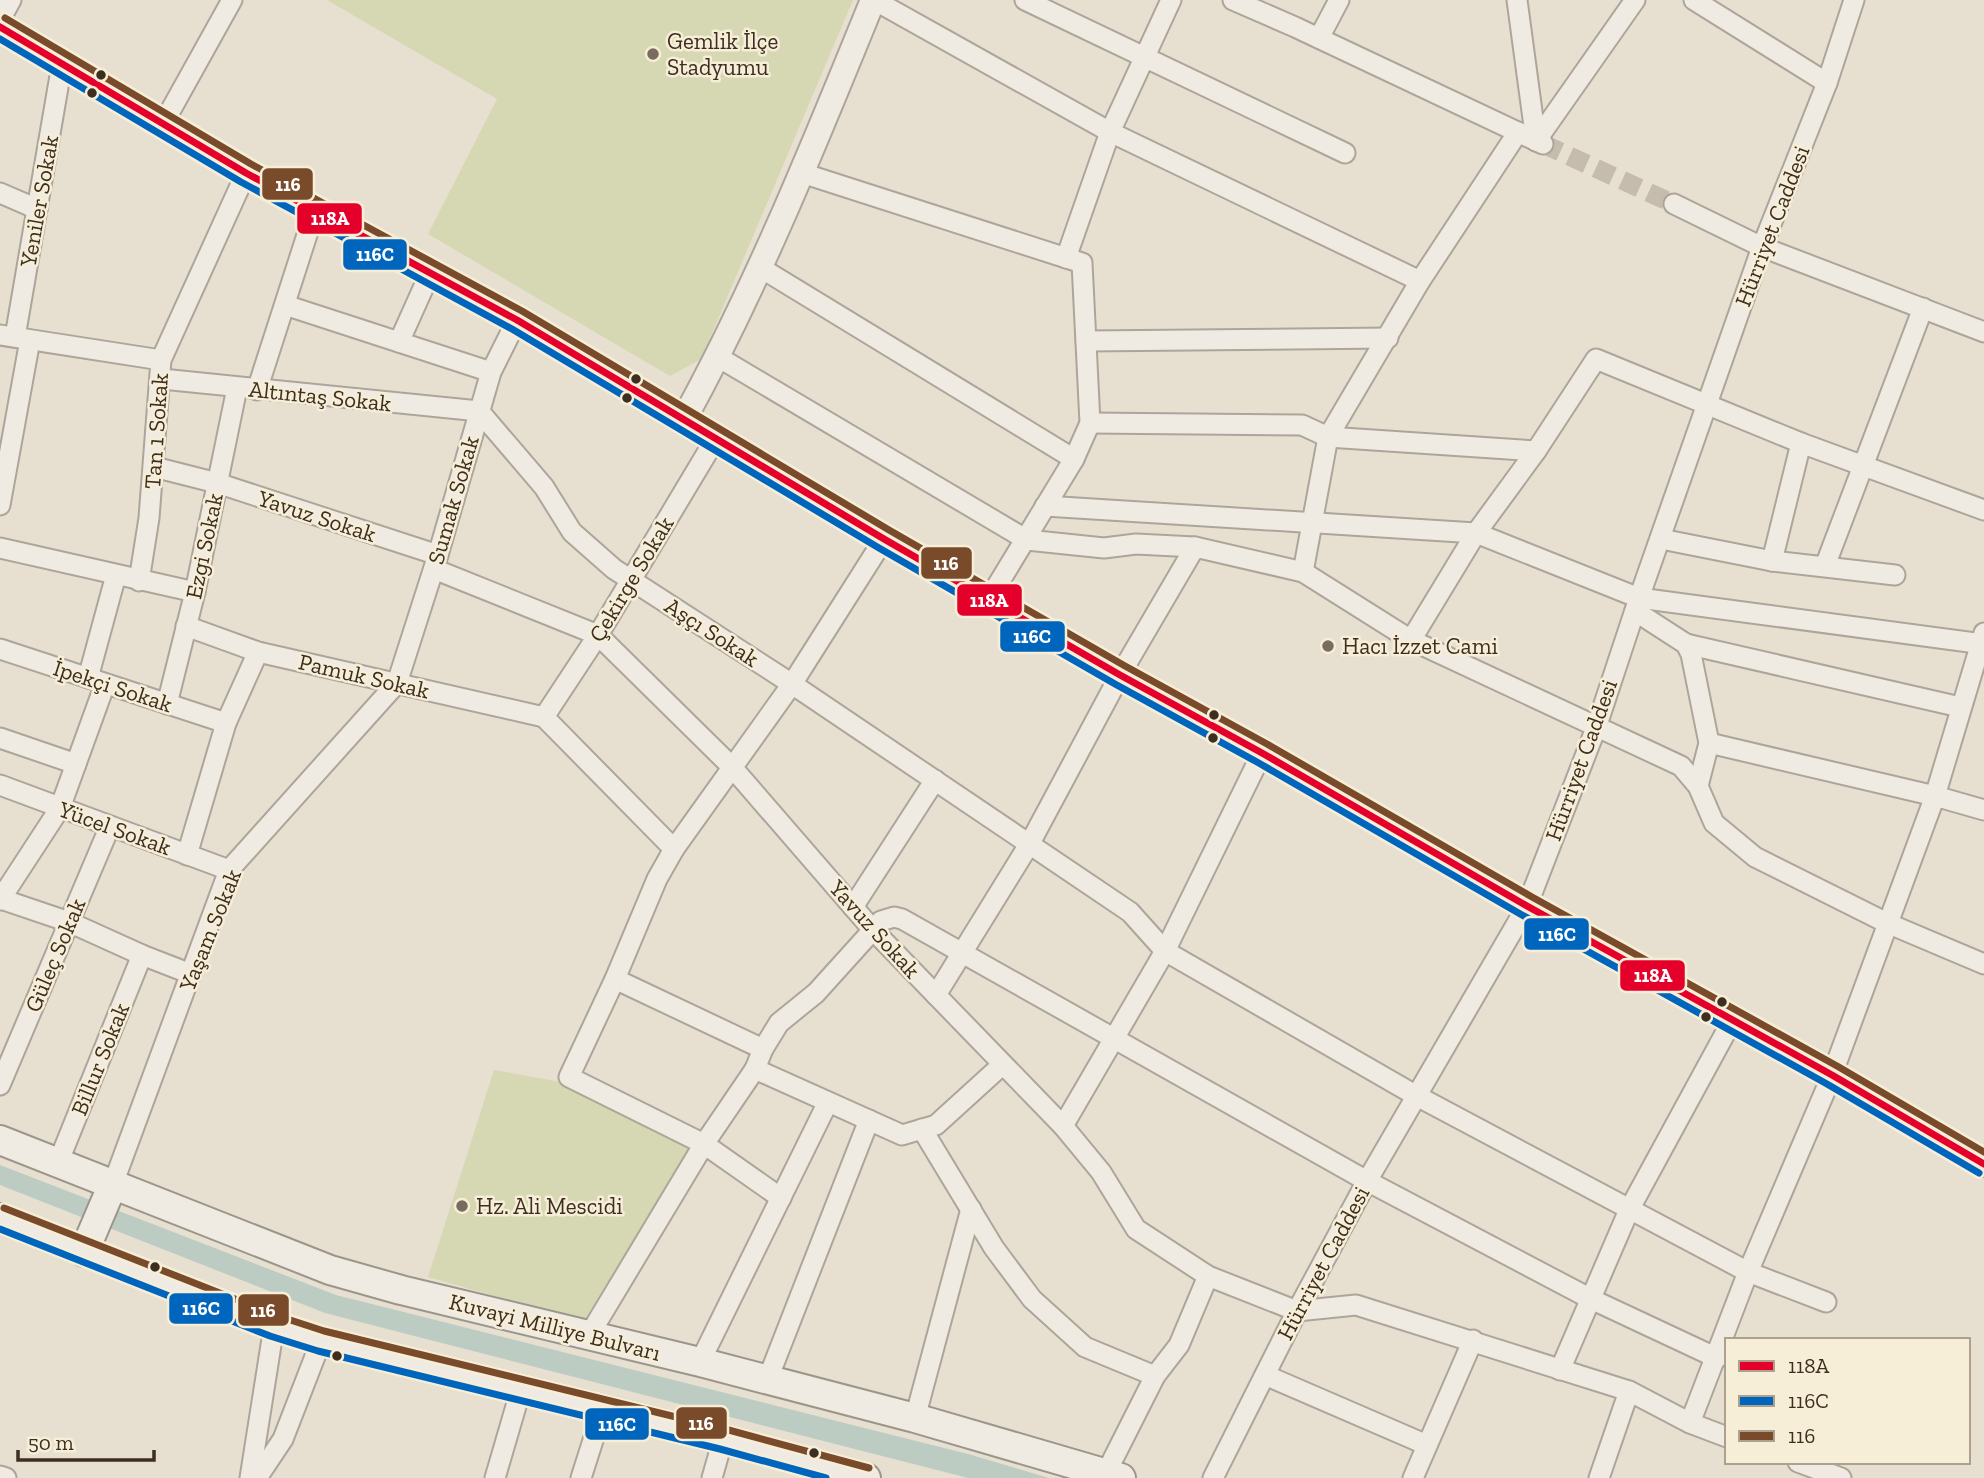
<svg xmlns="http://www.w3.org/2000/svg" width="1984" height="1478" font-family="'Zilla Slab',serif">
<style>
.green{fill:#d6d7b3}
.water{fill:#bcccc2}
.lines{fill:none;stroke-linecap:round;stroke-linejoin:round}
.minor-tunnel{stroke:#c5bcae;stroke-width:19;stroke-dasharray:19 10;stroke-linecap:butt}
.minor-casing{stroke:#ada599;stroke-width:23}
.tertiary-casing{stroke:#ada599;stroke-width:28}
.secondary-casing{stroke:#9c958a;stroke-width:32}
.minor{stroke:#efebe3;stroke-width:19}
.tertiary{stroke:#efebe3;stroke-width:24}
.secondary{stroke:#efebe3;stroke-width:28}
.bus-1-casing{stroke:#f7eed8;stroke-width:12}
.bus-2-casing{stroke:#f7eed8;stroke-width:12}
.bus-3-casing{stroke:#f7eed8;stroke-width:12}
.bus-1{stroke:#e4002b;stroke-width:7}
.bus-2{stroke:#0065bd;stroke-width:7}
.bus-3{stroke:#7a4b2a;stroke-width:7}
.poi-dot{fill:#786c5e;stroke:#f7eed8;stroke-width:2.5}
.bus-dot{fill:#3d2e20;stroke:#f7eed8;stroke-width:2.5}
.labels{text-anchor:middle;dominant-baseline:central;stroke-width:5;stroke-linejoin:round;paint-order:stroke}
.poi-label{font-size:23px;fill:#3d2e20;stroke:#f7eed8;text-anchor:start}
.street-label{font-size:23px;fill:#3d2e20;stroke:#f7eed8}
.line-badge{stroke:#f7eed8;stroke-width:2.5}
.badge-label{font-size:19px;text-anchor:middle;font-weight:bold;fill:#fff}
</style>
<rect width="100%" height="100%" fill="#e7e0d1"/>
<g class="green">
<polygon points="327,0 853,0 701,359 670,376 428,234 497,99"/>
<polygon points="494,1070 561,1082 691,1145 584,1321 428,1277"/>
</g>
<polygon class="water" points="0,1165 336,1295 968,1454 1049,1478 968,1478 325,1313 0,1185"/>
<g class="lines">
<polyline class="minor-tunnel" points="1543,144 1674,204"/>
<defs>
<g id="minor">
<polyline points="874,0 1110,132 1171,0"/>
<polyline points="1025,0 1345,153"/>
<polyline points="1233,0 1295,27 1543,144"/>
<polyline points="1517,0 1536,141"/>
<polyline points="1694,0 1827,83"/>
<polyline points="0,20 11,0"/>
<polyline points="1319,38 1339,0"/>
<polyline points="163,124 232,0"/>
<polyline points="1536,141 1635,0"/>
<polyline points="802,173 1082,263 1090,423 1074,459"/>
<polyline points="0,193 37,209"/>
<polyline points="1674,204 1762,247 1984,332"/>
<polyline points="1066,258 1110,132 1420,281"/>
<polyline points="761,268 1074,459 989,599"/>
<polyline points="285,305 491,372"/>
<polyline points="0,335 161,360"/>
<polyline points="15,337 62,64"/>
<polyline points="1086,341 1388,338"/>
<polyline points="399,342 430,273"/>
<polyline points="718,357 1027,540 1104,548 1136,544 1195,547 1303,572 1411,640 1681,766 1698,786 1714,823 1755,857 1887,923 1984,964"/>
<polyline points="162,379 479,411 544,487 572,532 614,569 792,684 1130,912 1165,951 1415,1095 1748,1272 1826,1302"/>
<polyline points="257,390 315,210"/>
<polyline points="1090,423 1302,425 1328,437 1536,451"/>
<polyline points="154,467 217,483 438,555"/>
<polyline points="0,505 30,340"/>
<polyline points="1045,506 1476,533 1639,598 1984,644"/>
<polyline points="1661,539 1772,561 1895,575"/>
<polyline points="0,548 195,592"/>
<polyline points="1772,561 1801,443"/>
<polyline points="1825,566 1923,308"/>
<polyline points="434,569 598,635 731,766 873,930 1063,1126 1101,1172 1136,1229 1208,1276 1297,1311 1356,1305 1629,1391 1690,1423 1727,1437"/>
<polyline points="1303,572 1328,437 1420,281 1518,132"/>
<polyline points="139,581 149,518 161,360 246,173"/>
<polyline points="1635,611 1686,644 1691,654 1709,743 1698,786"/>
<polyline points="186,626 258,652 544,717"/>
<polyline points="1411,640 1476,533 1536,451 1596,359 1801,443 1984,510"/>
<polyline points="1686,644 1960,707"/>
<polyline points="0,649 226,723"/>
<polyline points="88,678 116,575"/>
<polyline points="167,704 195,592 237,388"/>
<polyline points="544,717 674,849 792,684 884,539"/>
<polyline points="544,717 598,635 716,438"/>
<polyline points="0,738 76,764"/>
<polyline points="1709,743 1935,796 1984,810"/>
<polyline points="0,785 229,870"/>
<polyline points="674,849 657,879 615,979 569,1077 704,1144 781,1198"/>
<polyline points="187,855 226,723 258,652"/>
<polyline points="1,899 69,922 142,955 191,974"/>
<polyline points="0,900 60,808 105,684"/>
<polyline points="853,907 935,780"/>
<polyline points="615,979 763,1049"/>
<polyline points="936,995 1030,843 1120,675 1195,547"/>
<polyline points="1002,1065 936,1125 902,1135 755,1069 763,1049 779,1023 816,993 881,921 894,917 902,919 1367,1181 1591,1299 1717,1358"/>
<polyline points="0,1085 110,826"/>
<polyline points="1063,1126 1165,951 1262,753"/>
<polyline points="922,1129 994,1248 1032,1299 1085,1347 1155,1376"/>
<polyline points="58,1163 142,955"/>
<polyline points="113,1184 229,870 397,683 438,555 491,372 517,320"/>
<polyline points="588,1337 704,1144 755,1069"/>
<polyline points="700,1362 828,1102"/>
<polyline points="1560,1370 1629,1210 1733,1019"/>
<polyline points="1265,1375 1427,1445"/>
<polyline points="767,1381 869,1120"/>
<polyline points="915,1418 971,1209"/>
<polyline points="1690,1423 1748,1272 1832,1075 1935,796 1984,633"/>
<polyline points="1798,1462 1841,1478"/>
<polyline points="1106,1473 1155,1376 1179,1345 1208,1276"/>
<polyline points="0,1476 6,1478"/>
<polyline points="250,1478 274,1326"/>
<polyline points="257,1478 283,1439 321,1341"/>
<polyline points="495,1478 521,1389"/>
<polyline points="581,1478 603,1409"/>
<polyline points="712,1478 723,1439"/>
<polyline points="1213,1478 1297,1311 1367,1181 1527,906 1596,728 1639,598 1762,247 1827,83 1854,0"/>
<polyline points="1413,1478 1473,1340"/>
<polyline points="1599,1478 1629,1391"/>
</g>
<g id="tertiary">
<polyline points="0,27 246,173 517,320 884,539 1120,675 1262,753 1527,906 1832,1075 1984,1164"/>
<path d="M 684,419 C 758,284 815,142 873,0"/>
</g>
<g id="secondary">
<polyline points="0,1140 330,1270 401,1290 700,1362 915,1418 1121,1478"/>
<polyline points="0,1218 274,1326 321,1341 723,1439 866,1478"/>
<polyline points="84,1252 113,1184"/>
</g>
</defs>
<use href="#minor" class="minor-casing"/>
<use href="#tertiary" class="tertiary-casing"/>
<use href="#secondary" class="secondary-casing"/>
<use href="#minor" class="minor"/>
<use href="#tertiary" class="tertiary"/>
<use href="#secondary" class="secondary"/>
<defs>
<polyline id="bus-1" points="0,27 246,173 517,320 884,539 1120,675 1262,753 1527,906 1832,1075 1984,1164"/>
<g id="bus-2">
<polyline points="0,39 241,182 512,329 879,548 1115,684 1257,762 1522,915 1827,1084 1979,1173"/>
<polyline points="0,1229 270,1336 318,1351 720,1449 826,1478"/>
</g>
<g id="bus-3">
<polyline points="5,18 251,164 522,311 889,530 1125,666 1267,744 1532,897 1837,1066 1984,1152"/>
<polyline points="4,1208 278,1316 324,1331 725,1429 869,1468"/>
</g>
</defs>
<use href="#bus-1" class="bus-1-casing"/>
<use href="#bus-2" class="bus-2-casing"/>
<use href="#bus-3" class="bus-3-casing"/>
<use href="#bus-1" class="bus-1"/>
<use href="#bus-2" class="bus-2"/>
<use href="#bus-3" class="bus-3"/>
</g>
<g class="poi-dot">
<circle cx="653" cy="54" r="7"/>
<circle cx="1328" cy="646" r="7"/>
<circle cx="462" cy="1206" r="7"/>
</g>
<g class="bus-dot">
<circle cx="101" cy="75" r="6"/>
<circle cx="92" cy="93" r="6"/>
<circle cx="636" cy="379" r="6"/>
<circle cx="627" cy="398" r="6"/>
<circle cx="1214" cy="715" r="6"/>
<circle cx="1213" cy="738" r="6"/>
<circle cx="1722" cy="1002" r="6"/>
<circle cx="1706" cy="1017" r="6"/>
<circle cx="155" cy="1267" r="6"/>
<circle cx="337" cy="1356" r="6"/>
<circle cx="814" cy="1453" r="6"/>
</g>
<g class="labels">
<g class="poi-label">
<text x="667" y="41">Gemlik İlçe<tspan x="667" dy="26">Stadyumu</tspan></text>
<text x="1342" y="646">Hacı İzzet Cami</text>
<text x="476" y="1206">Hz. Ali Mescidi</text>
</g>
<g class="street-label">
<text transform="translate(39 201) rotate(-80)">Yeniler Sokak</text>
<text transform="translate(1772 226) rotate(-69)">Hürriyet Caddesi</text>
<text transform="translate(320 396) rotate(6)">Altıntaş Sokak</text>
<text transform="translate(156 431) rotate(-86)">Tan 1 Sokak</text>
<text transform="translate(453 500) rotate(-74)">Sumak Sokak</text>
<text transform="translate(317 516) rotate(18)">Yavuz Sokak</text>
<text transform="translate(204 546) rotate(-78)">Ezgi Sokak</text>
<text transform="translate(631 579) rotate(-59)">Çekirge Sokak</text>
<text transform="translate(712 632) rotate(33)">Aşçı Sokak</text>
<text transform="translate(364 676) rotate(13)">Pamuk Sokak</text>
<text transform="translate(113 686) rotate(18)">İpekçi Sokak</text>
<text transform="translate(1581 760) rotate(-70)">Hürriyet Caddesi</text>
<text transform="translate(115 828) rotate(20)">Yücel Sokak</text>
<text transform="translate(875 929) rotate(48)">Yavuz Sokak</text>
<text transform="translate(210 930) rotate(-68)">Yaşam Sokak</text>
<text transform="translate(55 955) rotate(-67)">Güleç Sokak</text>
<text transform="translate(100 1059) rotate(-68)">Billur Sokak</text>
<text transform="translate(1323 1263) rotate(-62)">Hürriyet Caddesi</text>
<text transform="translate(555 1327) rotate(14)">Kuvayi Milliye Bulvarı</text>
</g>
</g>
<g class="line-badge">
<rect x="261" y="167" width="53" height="34" rx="7" fill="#7a4b2a"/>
<rect x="296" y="202" width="67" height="33" rx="7" fill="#e4002b"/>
<rect x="342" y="238" width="66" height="33" rx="7" fill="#0065bd"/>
<rect x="920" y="546" width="53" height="34" rx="7" fill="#7a4b2a"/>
<rect x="956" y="583" width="67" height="34" rx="7" fill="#e4002b"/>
<rect x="999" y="620" width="67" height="33" rx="7" fill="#0065bd"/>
<rect x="1523" y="917" width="67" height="34" rx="7" fill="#0065bd"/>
<rect x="1619" y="959" width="67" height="33" rx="7" fill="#e4002b"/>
<rect x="168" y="1292" width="66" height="33" rx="7" fill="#0065bd"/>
<rect x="237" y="1293" width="53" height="34" rx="7" fill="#7a4b2a"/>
<rect x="675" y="1406" width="53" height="34" rx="7" fill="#7a4b2a"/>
<rect x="584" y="1407" width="66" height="34" rx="7" fill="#0065bd"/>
</g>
<g class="badge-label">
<text x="288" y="191">116</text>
<text x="330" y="225">118A</text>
<text x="375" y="261">116C</text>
<text x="946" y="570">116</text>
<text x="989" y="607">118A</text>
<text x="1032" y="643">116C</text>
<text x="1557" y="941">116C</text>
<text x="1653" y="982">118A</text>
<text x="201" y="1315">116C</text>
<text x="263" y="1317">116</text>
<text x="701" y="1430">116</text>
<text x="617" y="1431">116C</text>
</g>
<rect x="1725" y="1338" width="245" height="126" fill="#f7eed8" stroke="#ada18e" stroke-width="2"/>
<rect x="1739" y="1361" width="35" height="10" fill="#e4002b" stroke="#ada18e" stroke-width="2"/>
<text x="1788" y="1373" font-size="21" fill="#3d2e20">118A</text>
<rect x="1739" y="1396" width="35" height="10" fill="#0065bd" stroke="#ada18e" stroke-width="2"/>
<text x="1788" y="1408" font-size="21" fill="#3d2e20">116C</text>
<rect x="1739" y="1431" width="35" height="10" fill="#7a4b2a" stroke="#ada18e" stroke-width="2"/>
<text x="1788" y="1443" font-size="21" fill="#3d2e20">116</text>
<path d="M18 1450v10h136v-10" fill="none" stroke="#3d2e20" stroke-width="3.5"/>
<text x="28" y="1450" font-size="21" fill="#3d2e20" stroke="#f7eed8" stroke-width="5" paint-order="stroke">50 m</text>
</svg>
